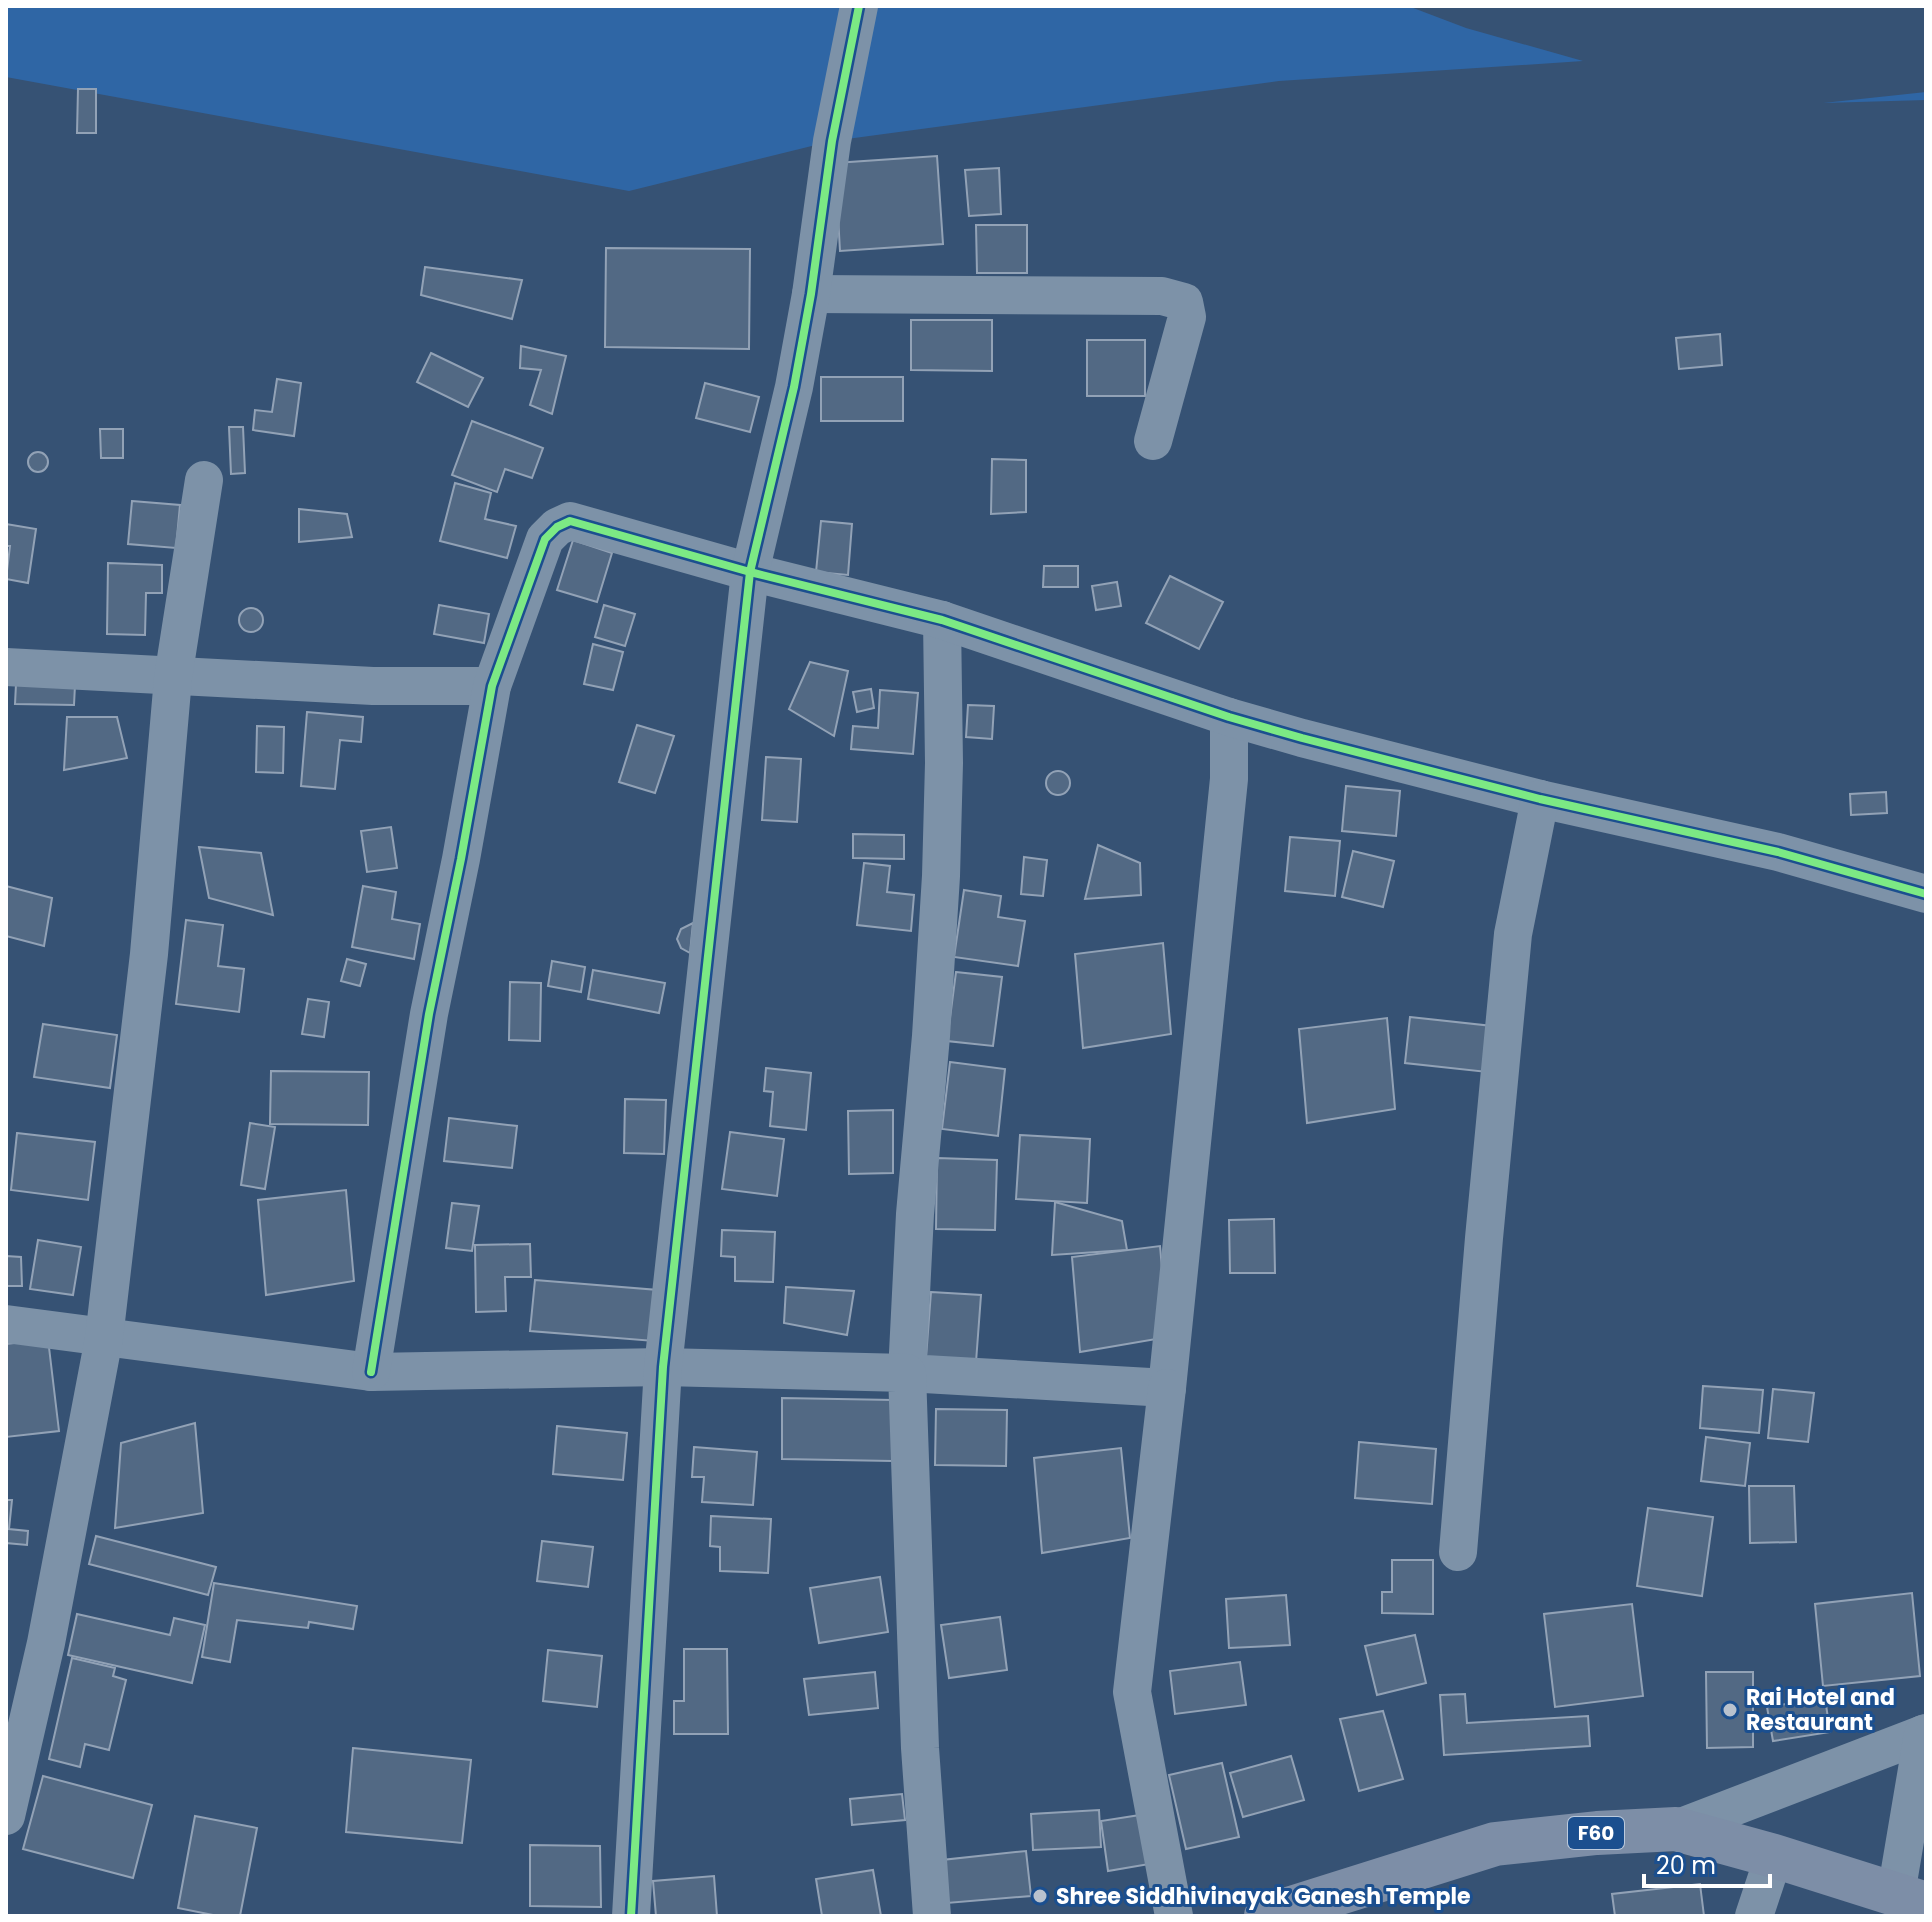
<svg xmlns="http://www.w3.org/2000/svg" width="1932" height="1922" font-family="Poppins,sans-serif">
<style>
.green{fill:#2f66a5}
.building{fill:#526984;stroke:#92a2b6;stroke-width:2}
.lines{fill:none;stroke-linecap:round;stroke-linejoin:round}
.street{stroke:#7d92a8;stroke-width:38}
.primary{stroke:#7d8ea7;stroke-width:44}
.cycleway-casing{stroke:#1b4f8f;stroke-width:13}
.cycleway{stroke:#7ce984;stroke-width:8}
.poi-dot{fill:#b9c2ce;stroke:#1b4f8f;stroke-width:3}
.labels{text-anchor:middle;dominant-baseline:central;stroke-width:6;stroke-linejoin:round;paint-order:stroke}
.shield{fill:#1b4f8f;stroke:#bbcadd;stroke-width:2}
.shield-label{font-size:20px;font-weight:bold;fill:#fff}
.poi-label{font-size:22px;font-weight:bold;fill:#fff;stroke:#1b4f8f;text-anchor:start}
</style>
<rect width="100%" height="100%" fill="#365274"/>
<g class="green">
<polygon points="6,6 1408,6 1466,28 1583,61 1279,81 832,141 629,191 6,77"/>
<polygon points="1926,92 1926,100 1823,103"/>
</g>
<g class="building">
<polygon points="78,89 96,89 96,133 77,133"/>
<polygon points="937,156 943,244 840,251 835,163"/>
<polygon points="999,168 1001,214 969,216 965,170"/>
<polygon points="976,225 1027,225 1027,273 977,273"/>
<polygon points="606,248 750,249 749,349 605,347"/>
<polygon points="425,267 522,280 512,319 421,295"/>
<polygon points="911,320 992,320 992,371 911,370"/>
<polygon points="1720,334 1722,365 1679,369 1676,338"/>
<rect x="1087" y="340" width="58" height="56"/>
<polygon points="521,346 566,356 552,414 530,405 541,370 520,368"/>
<polygon points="431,353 483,378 468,407 417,382"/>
<rect x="821" y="377" width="82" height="44"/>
<polygon points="277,379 301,383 294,436 253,430 255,410 272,412"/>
<polygon points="705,383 759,397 750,432 696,418"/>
<polygon points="472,421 543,448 532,478 505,469 497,492 452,475"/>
<polygon points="229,427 243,427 245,473 231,474"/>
<polygon points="100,429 123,429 123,458 101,458"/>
<circle cx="38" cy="462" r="10"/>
<polygon points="992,459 1026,460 1026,512 991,514"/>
<polygon points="455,483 491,493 485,519 516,526 507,558 440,541"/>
<polygon points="132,501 180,505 176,548 128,544"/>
<polygon points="299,509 347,514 352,537 299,542"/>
<polygon points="821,521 852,524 848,575 816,572"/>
<polygon points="6,524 36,529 28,583 6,579 10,546 6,546"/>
<polygon points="573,540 612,553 597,602 557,590"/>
<polygon points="108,563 162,565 162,593 146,593 145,635 107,634"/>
<polygon points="1044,566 1078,566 1078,587 1043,587"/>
<polygon points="1170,576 1223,602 1199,649 1146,623"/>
<polygon points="1117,582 1121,606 1096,610 1092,586"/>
<polygon points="439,605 489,614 484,643 434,634"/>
<polygon points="604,605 635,614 625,646 595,637"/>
<circle cx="251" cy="620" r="12"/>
<polygon points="593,644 623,652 613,690 584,684"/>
<polygon points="810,662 848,671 834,736 789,709"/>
<polygon points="16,684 75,685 74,705 15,704"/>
<polygon points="871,689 874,708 857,712 853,692"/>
<polygon points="880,690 918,693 913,754 851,749 853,726 878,728"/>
<polygon points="968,705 994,706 992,739 966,737"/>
<polygon points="307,712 363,717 361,742 340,740 335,789 301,786"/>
<polygon points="67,717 117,717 127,758 64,770"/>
<polygon points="637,725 674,736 655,793 619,782"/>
<polygon points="257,726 284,727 283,773 256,772"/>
<polygon points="766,757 801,759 797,822 762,820"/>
<circle cx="1058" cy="783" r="12"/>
<polygon points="1346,786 1400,791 1396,836 1342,831"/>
<polygon points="1886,792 1887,813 1851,815 1850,794"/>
<polygon points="391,827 397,868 367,872 361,831"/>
<polygon points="853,834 904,835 904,859 853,858"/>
<polygon points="1290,837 1340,841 1335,896 1285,891"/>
<polygon points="1098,845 1140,863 1141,895 1085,899"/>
<polygon points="199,847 261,853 273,915 209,898"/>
<polygon points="1353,851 1394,861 1383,907 1342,897"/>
<polygon points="1024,857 1047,860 1043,896 1021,894"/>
<polygon points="864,863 890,866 887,892 914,895 911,931 857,925"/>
<polygon points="6,886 52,898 44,946 6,936"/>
<polygon points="363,886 396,892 392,919 420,924 414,959 352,947"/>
<polygon points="964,890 1001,896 998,917 1025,921 1018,966 954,957"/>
<polygon points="186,920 223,925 218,966 244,969 239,1012 176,1004"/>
<polygon points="693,923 690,953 681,948 677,939 681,929"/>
<polygon points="1163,943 1171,1034 1083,1048 1075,954"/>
<polygon points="347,959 366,964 360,986 341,981"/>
<polygon points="552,961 585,967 581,992 548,986"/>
<polygon points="593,970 665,983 659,1013 588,999"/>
<polygon points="956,972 1002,977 993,1046 947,1041"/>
<polygon points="510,982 541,983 540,1041 509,1040"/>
<polygon points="308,999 329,1002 324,1037 302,1034"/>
<polygon points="1410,1017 1492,1026 1487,1072 1405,1063"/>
<polygon points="1387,1018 1395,1109 1307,1123 1299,1029"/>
<polygon points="43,1024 117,1035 110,1088 34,1077"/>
<polygon points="950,1062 1005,1069 998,1136 942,1129"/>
<polygon points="766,1068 811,1073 806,1130 770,1126 773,1092 764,1091"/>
<polygon points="271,1071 369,1072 368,1125 270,1124"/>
<polygon points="625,1099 666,1100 664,1154 624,1153"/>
<polygon points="893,1110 893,1173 849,1174 848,1111"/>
<polygon points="449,1118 517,1126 512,1168 444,1161"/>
<polygon points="250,1123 275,1127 265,1189 241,1185"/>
<polygon points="730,1132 784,1139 777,1196 722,1189"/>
<polygon points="17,1133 95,1142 88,1200 11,1190"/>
<polygon points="1020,1135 1090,1139 1087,1203 1016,1199"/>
<polygon points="937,1158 997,1160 995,1230 936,1229"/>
<polygon points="346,1190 354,1281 266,1295 258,1200"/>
<polygon points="1055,1202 1122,1221 1127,1250 1052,1255"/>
<polygon points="452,1203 479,1206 472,1251 446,1248"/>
<polygon points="1274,1219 1275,1273 1230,1273 1229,1220"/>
<polygon points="722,1230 775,1232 773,1282 735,1281 735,1257 721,1256"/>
<polygon points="38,1240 81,1247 73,1295 30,1289"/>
<polygon points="530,1244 531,1277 505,1277 506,1311 476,1312 475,1245"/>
<polygon points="1160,1246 1168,1337 1080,1352 1072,1257"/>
<polygon points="6,1256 21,1257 22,1286 6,1286"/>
<polygon points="535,1280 658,1290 654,1341 530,1331"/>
<polygon points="786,1287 854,1291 847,1335 784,1323"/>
<polygon points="931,1292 981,1295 976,1362 926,1358"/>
<polygon points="48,1339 59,1431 6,1437 6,1344"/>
<polygon points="1703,1386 1763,1390 1759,1433 1700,1428"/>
<polygon points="1773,1389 1814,1393 1808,1442 1768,1438"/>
<polygon points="782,1398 893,1400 892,1461 782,1459"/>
<polygon points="936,1409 1007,1410 1006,1466 935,1465"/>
<polygon points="195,1423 203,1513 115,1528 121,1443"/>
<polygon points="557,1426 627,1433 623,1480 553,1474"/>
<polygon points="1706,1437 1750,1443 1745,1486 1701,1481"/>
<polygon points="1359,1442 1436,1449 1432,1504 1355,1498"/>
<polygon points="694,1447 757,1452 753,1505 702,1502 704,1477 692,1477"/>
<polygon points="1121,1448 1130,1538 1042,1553 1034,1458"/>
<polygon points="1749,1486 1794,1486 1796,1542 1750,1543"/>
<polygon points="6,1500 12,1500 9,1529 28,1531 27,1545 6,1543"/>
<polygon points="1648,1508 1713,1517 1702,1596 1637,1586"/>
<polygon points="711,1516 771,1519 768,1573 720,1571 720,1547 710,1546"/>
<polygon points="96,1536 216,1567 208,1595 89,1564"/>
<polygon points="542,1541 593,1547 588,1587 537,1581"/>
<polygon points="1392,1560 1433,1560 1433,1614 1382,1613 1382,1592 1392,1592"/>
<polygon points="880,1577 888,1632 819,1643 810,1588"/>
<polygon points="214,1583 357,1606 353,1629 309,1622 308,1628 237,1620 230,1662 202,1657"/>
<polygon points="1912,1593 1920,1676 1823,1686 1815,1604"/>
<polygon points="1286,1595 1290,1645 1229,1648 1226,1599"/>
<polygon points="1632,1604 1643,1696 1555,1707 1544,1614"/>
<polygon points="77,1614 170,1635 174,1618 205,1625 192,1683 68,1655"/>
<polygon points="1000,1617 1007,1670 949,1678 941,1625"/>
<polygon points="1415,1635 1426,1683 1377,1695 1365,1646"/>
<polygon points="684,1649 727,1649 728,1734 674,1734 674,1701 684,1701"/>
<polygon points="548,1650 602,1656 597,1707 543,1701"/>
<polygon points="72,1658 115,1668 113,1676 126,1680 109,1750 85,1744 80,1767 49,1759"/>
<polygon points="1240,1662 1246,1705 1175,1714 1170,1671"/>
<polygon points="875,1672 878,1708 809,1715 804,1679"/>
<polygon points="1706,1672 1753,1672 1753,1747 1707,1748"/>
<polygon points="1465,1694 1467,1723 1588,1716 1590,1746 1444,1755 1440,1695"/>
<polygon points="1825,1698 1830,1732 1773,1741 1767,1707"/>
<polygon points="1383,1711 1403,1779 1359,1791 1340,1719"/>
<polygon points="353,1748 471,1760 462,1843 346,1832"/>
<polygon points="1291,1756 1304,1800 1243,1817 1230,1773"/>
<polygon points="1222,1763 1239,1837 1186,1849 1169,1775"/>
<polygon points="43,1776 152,1805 133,1878 23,1849"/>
<polygon points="902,1794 905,1820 852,1825 850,1799"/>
<polygon points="1099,1810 1101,1847 1033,1850 1031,1814"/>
<polygon points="1153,1813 1161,1862 1108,1871 1101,1821"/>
<polygon points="195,1816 257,1828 240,1916 218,1916 178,1908"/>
<polygon points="530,1845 600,1846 601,1907 530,1906"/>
<polygon points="1026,1851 1031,1896 947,1903 942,1860"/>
<polygon points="873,1870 881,1916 822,1916 816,1879"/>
<polygon points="714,1876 717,1916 656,1916 653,1881"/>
<polygon points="1700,1884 1704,1916 1615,1916 1612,1894"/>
</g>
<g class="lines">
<g class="street">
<polyline points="811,294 1162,296 1184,302 1187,317 1153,441"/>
<polyline points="942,620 944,763 941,876 931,1036 915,1214 907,1373 1167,1388 1229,779 1229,717"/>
<polyline points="6,667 373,686 492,686"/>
<polyline points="6,1324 371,1372 663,1367 907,1373 920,1748 932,1916"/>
<polyline points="371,1372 429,1014 461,859 492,686 545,539 557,527 570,521 750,572 942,620 1229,717 1302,738 1540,799 1778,852 1926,894"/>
<polyline points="1167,1388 1132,1692 1174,1916"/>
<polyline points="1458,1552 1484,1238 1513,934 1540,799"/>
<polyline points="6,1816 46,1643 104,1338 149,954 173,678 204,480"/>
<polyline points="1676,1829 1926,1733"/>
<polyline points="1896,1894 1923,1734"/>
<polyline points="631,1916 663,1367 750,572 794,387 811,294 832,141 859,6"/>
<polyline points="1754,1916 1774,1856"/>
</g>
<polyline class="primary" points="1266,1916 1495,1844 1597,1833 1676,1829 1774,1856 1926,1904"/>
<defs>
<g id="cycleway">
<polyline points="371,1372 429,1014 461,859 492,686 545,539 557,527 570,521 750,572 942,620 1229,717 1302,738 1540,799 1778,852 1926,894"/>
<polyline points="631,1916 663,1367 750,572 794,387 811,294 832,141 859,6"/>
</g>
</defs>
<use href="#cycleway" class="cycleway-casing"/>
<use href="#cycleway" class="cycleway"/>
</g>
<g class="poi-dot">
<circle cx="1730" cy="1710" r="8"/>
<circle cx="1040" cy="1896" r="8"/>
</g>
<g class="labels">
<rect class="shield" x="1568" y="1817" width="56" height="32" rx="6"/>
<g class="shield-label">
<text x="1596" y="1833">F60</text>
</g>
<g class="poi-label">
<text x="1746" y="1697">Rai Hotel and<tspan x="1746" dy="25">Restaurant</tspan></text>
<text x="1056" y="1896">Shree Siddhivinayak Ganesh Temple</text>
</g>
</g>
<rect width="1932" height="1922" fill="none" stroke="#ffffff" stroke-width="16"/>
<path d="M1644 1874v12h126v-12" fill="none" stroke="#ffffff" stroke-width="4"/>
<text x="1656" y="1874" font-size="24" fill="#ffffff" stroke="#1b4f8f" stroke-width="6" paint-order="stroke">20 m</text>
</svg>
